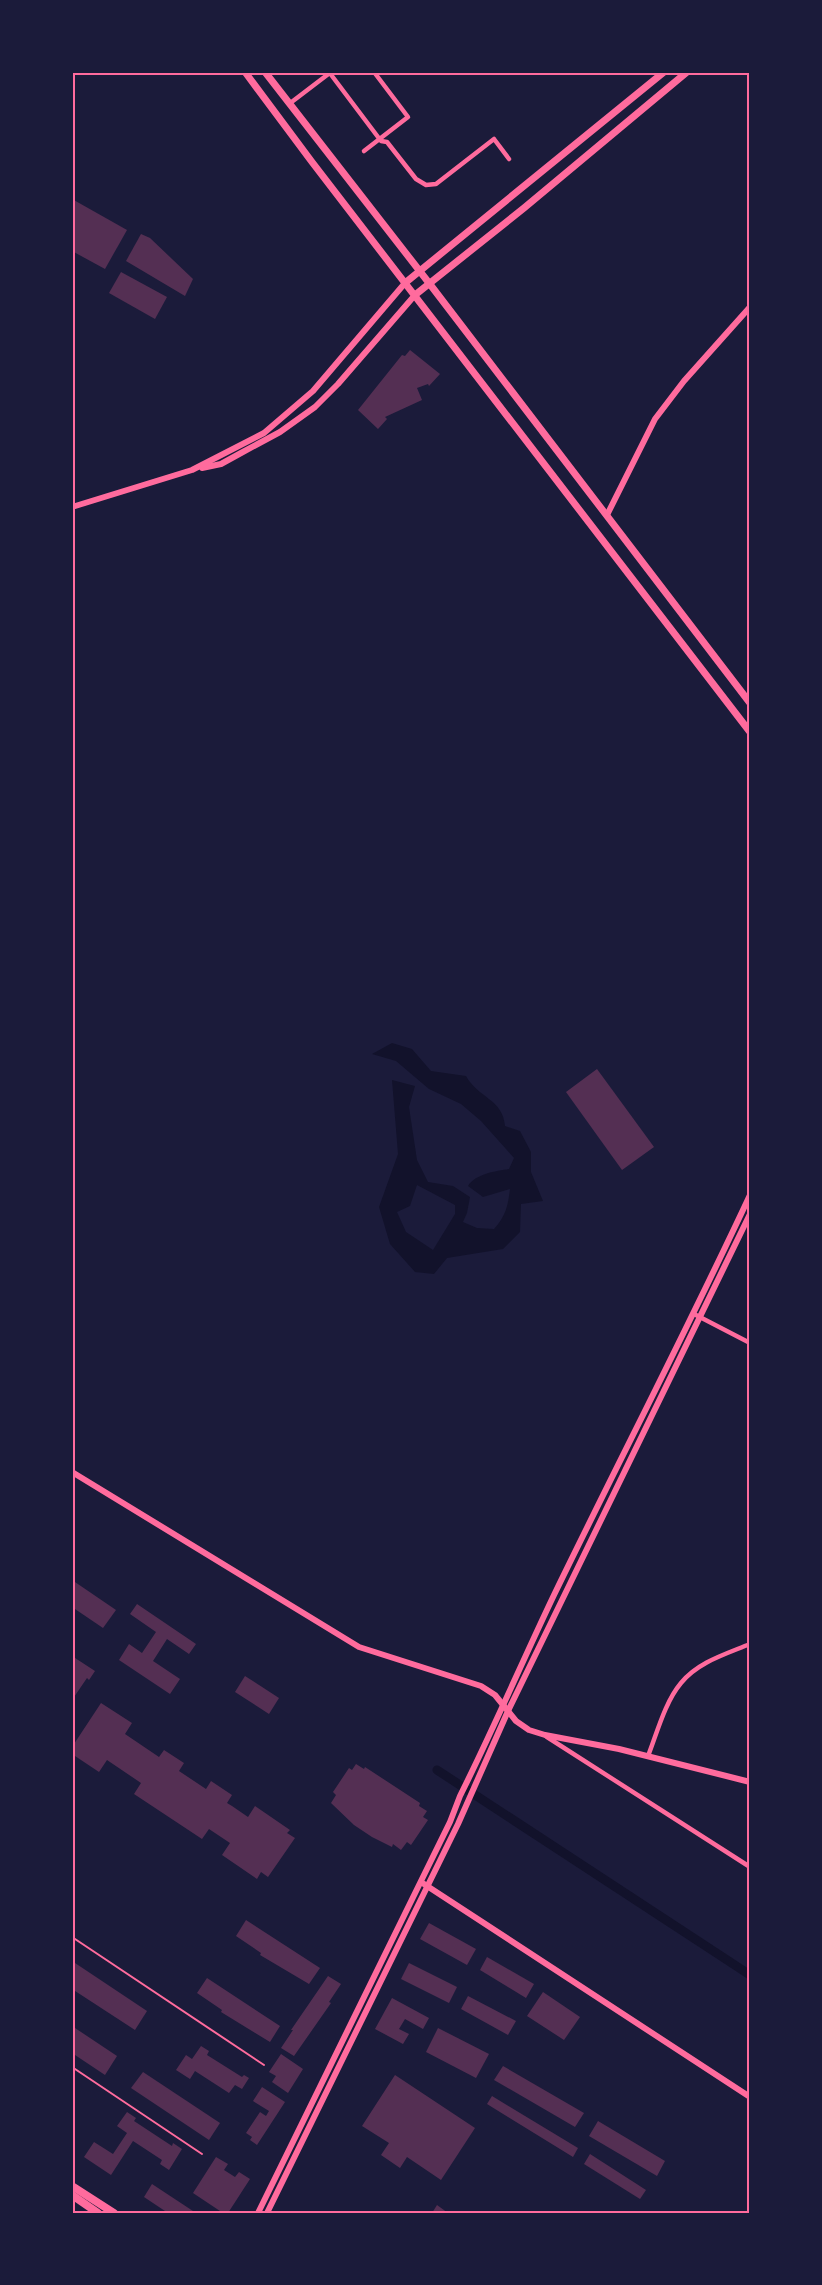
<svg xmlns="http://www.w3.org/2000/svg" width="822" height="2285" font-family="'Archivo Narrow',sans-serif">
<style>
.water{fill:#12122b;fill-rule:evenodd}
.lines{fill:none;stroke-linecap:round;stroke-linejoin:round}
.canal{stroke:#12122b;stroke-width:9}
.building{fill:#542f53}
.service{stroke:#ff6b9d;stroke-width:2}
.minor{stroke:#ff6b9d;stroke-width:4.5}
.tertiary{stroke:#ff6b9d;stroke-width:6}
.secondary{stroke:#ff6b9d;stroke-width:7}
.primary{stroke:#ff6b9d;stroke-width:8}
.neatline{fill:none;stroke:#ff6b9d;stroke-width:2}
</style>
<rect width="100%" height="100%" fill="#1b1b3a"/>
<path class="water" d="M 392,1043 L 412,1049 L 431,1071 L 466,1076 C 478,1098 503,1099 505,1126 L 520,1131 L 531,1152 L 531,1172 L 543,1201 L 521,1204 L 520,1232 L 503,1249 L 447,1258 L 434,1274 L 415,1272 L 390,1244 L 379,1207 L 398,1154 L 392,1080 L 415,1086 L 409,1107 L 417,1160 L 428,1182 L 453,1186 L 470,1197 L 467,1213 L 463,1222 L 477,1228 L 494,1229 C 506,1216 508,1205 510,1189 L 483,1197 L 468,1186 C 475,1174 496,1171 509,1169 L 514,1158 L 481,1121 L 461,1104 L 429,1089 L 396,1061 L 372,1054 ZM 417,1185 L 455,1205 L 455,1214 L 433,1250 L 406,1232 L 397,1212 L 410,1206 Z"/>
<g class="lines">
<polyline class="canal" points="437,1770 750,1975"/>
</g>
<g class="building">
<polygon points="72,199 127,230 105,269 72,251"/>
<polygon points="141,234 150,238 193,279 185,296 126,261"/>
<polygon points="121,272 167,297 155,319 109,293"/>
<polygon points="410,350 440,374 429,386 428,384 417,388 422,400 385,417 387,419 378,429 358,410 402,355 405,356"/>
<polygon points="597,1069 654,1147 622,1170 566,1092"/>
<polygon points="72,1580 116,1610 103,1628 72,1607"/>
<polygon points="137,1604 196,1644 189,1654 167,1639 153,1661 180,1679 170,1694 119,1660 129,1644 142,1653 156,1632 130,1614"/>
<polygon points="72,1656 95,1671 89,1680 87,1678 72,1700"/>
<polygon points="245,1676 279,1698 269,1714 235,1692"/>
<polygon points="101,1703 132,1723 125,1734 159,1757 164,1750 184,1763 179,1771 206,1789 211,1781 232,1795 227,1803 232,1806 248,1817 255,1806 290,1830 287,1833 295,1838 268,1877 261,1872 257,1879 222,1855 230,1843 209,1829 202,1839 134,1794 141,1783 107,1760 99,1772 72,1754 72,1747"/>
<polygon points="356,1764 364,1769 365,1767 420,1803 419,1806 427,1811 423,1817 428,1820 411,1845 407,1842 401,1850 393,1844 392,1847 372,1837 354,1825 331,1803 336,1795 333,1792 349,1768 352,1770"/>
<polygon points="246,1920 320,1968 309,1984 260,1955 261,1953 236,1936"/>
<polygon points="429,1923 476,1949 467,1965 420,1939"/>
<polygon points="487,1957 534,1984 526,1998 480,1970"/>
<polygon points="72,1961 147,2011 135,2030 72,1989"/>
<polygon points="409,1963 457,1987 449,2003 401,1979"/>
<polygon points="328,1976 341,1984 329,2002 331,2003 294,2056 281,2048 293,2030 291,2030"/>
<polygon points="207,1978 280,2026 270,2042 221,2012 222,2010 197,1993"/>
<polygon points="543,1992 580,2017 564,2040 527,2016"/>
<polygon points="468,1996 516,2021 508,2035 461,2009"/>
<polygon points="392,1998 429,2018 423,2029 405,2019 399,2029 409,2034 403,2044 375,2029"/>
<polygon points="72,2026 117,2056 105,2075 72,2053"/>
<polygon points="438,2028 489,2054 476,2078 426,2052"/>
<polygon points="201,2046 209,2051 207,2055 242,2077 244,2075 249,2078 242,2089 235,2085 229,2093 195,2071 190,2079 176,2070 186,2055 192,2059"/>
<polygon points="281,2054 303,2069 288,2093 272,2082 276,2076 269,2072"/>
<polygon points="503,2066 584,2113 575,2127 494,2080"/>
<polygon points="143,2072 220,2123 209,2140 131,2088"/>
<polygon points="395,2075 475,2128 441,2180 407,2157 400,2168 381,2155 389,2143 362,2126"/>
<polygon points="262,2087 285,2102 257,2145 250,2140 252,2137 246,2133 260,2112 266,2116 269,2111 253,2101"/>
<polygon points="492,2096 578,2148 573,2157 487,2104"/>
<polygon points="127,2112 136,2118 134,2121 172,2146 173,2143 182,2149 169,2170 160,2164 162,2160 133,2141 111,2175 84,2157 94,2142 113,2154 127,2133 117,2126"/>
<polygon points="598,2121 665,2161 657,2176 589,2136"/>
<polygon points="590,2154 646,2190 640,2199 584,2164"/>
<polygon points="216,2157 228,2164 224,2170 235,2177 239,2172 250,2179 228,2213 223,2213 193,2193"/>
<polygon points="152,2184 196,2213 168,2213 144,2197"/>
<polygon points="437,2205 448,2213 432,2213"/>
</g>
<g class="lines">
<g class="service">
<polyline points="72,1937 264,2065"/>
<polyline points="72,2067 202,2154"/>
</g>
<g class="minor">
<polyline points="329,72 381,141 387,142 416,179 426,185 436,184 494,139 509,159"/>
<polyline points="289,104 331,72"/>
<polyline points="364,151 408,117 374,72"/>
<polyline points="694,1314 750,1343"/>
<polyline points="547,1737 750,1867"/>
<path d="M 648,1756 C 657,1733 665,1702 681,1683 C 698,1662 726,1654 750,1644"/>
</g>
<g class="tertiary">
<polyline points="202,468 221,464 241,453 280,432 315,407 338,384 415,295"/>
<polyline points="72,507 192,470 264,433 313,391 405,283"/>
<polyline points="607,515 655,419 684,381 750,307"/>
<polyline points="72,1472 359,1647 481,1686 495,1695 516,1721 529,1730 545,1735 619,1749 750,1782"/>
<polyline points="424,1884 750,2097"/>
<path d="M 258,2213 L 450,1822 L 460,1796 C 493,1730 522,1662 554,1595 C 619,1461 687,1330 750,1195"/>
<polyline points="267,2213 458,1824 508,1711 750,1214"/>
</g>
<g class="secondary">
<polyline points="245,72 312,162 750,732"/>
<polyline points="265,72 429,283 750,703"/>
<polyline points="405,283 664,72"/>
<polyline points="415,295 524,208 687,72"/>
</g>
<g class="primary">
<polyline points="72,2186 114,2213"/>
<polyline points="72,2195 98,2213"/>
</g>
</g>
<rect width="822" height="2285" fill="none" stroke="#1b1b3a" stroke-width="147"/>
<rect x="74" y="74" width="674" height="2138" class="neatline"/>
</svg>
